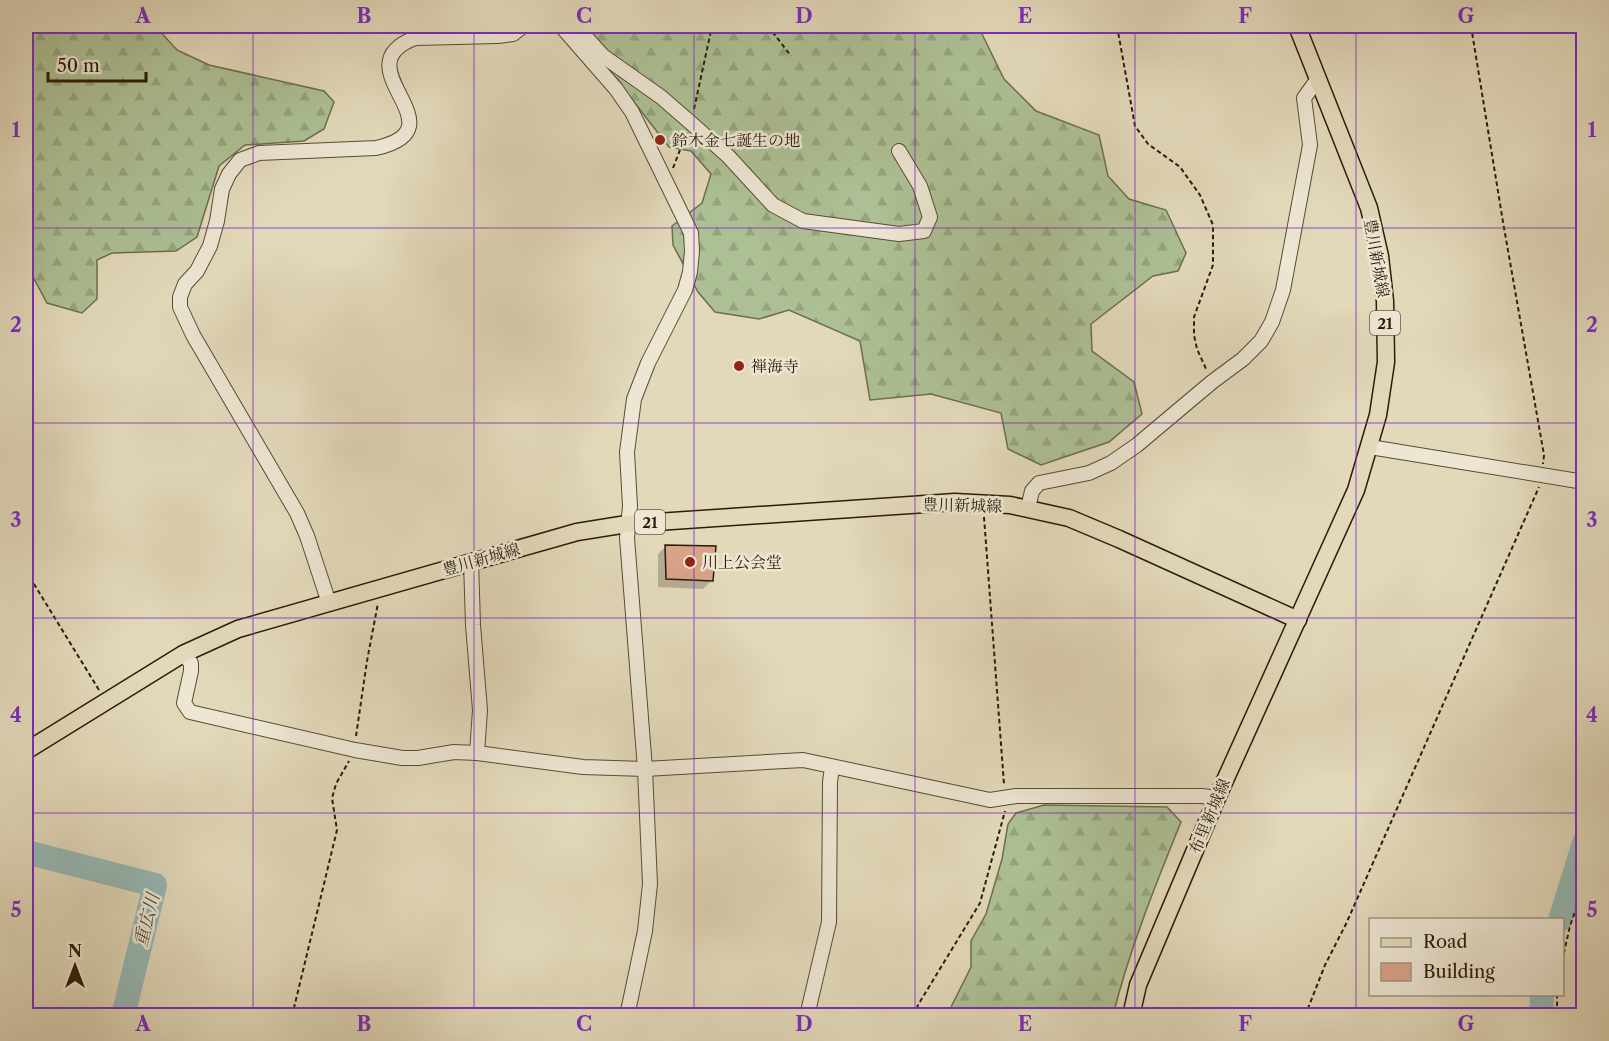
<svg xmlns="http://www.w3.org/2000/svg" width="1609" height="1041" font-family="'Libre Caslon Text','Noto Serif JP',serif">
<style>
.forest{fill:url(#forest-firs);stroke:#6c6e4d;stroke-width:1.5}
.shadow{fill:#0003}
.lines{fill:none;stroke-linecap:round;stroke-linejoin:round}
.river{stroke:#96b9b6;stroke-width:24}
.building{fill:#d8a387;stroke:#2b1c05;stroke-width:1.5}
.minor-casing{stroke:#594b32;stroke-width:16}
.major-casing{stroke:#2b1c05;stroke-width:19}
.path{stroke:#2b1c05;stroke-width:2;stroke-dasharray:4.5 3;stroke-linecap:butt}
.minor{stroke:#ece6d3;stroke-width:14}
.major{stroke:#e2d9bb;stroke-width:16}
.grid{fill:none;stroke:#7b2cbf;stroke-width:1.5;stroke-opacity:0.55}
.poi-dot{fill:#8f2418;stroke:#ece6d3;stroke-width:2}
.labels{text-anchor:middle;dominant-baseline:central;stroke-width:5;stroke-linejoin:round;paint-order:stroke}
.shield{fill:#ece6d3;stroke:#655943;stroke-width:1.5}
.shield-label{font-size:15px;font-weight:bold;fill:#2b1c05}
.poi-label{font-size:16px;fill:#2b1c05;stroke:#ece6d3;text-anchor:start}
.street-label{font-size:16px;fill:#2b1c05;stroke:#ece6d3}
.water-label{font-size:18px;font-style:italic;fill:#4b4b3a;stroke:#ece6d3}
.neatline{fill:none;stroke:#7b2cbf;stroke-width:2}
.grid-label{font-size:20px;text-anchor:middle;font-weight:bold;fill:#7b2cbf}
</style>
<defs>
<pattern id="forest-firs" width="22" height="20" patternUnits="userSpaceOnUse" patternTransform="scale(1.5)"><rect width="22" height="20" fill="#adc095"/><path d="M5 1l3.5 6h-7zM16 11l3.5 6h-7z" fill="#95a47f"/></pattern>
</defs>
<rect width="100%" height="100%" fill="#e2d9bb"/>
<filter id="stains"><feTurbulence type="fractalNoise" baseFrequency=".00333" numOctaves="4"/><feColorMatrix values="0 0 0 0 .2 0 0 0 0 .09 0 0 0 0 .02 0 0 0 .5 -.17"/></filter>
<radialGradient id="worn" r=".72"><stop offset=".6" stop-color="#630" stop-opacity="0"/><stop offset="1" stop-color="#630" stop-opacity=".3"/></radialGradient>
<g class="forest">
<polygon points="26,26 155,26 177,50 209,65 324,91 334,102 324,129 304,141 245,145 219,166 197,237 176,251 112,253 97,260 97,299 82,313 47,303 33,277 26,272"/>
<polygon points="575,26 965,26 981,32 1004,79 1036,111 1099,135 1108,176 1129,199 1166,210 1186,253 1178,271 1153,276 1091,324 1092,351 1134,382 1142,414 1109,442 1041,465 1008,449 1001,413 931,394 870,400 860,341 789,310 759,319 715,312 698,292 673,245 672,226 702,203 711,174 691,151 669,147"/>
<path d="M 1044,805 L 1167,807 L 1181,822 C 1155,886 1130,948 1113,1015 L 947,1015 L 971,967 L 971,941 L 986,914 L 1002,859 L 1008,824 L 1016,813 Z"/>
</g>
<polygon class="shadow" points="666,546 712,580 703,589 658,587 658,554"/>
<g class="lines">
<g class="river">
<polyline points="26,852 155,885 123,1016"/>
<polyline points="1560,920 1584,843"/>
<polyline points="1541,1016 1542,994"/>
</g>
</g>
<polygon class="building" points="665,545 716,546 713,581 666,579"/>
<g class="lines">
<defs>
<g id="minor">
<polyline points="561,26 616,89 632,112 691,233 692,251 690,272 685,290 648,363 634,399 627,452 630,506 627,538 645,769 650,884 645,931 627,1016"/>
<polyline points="578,26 582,33 603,56 661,97 691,123 728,156 773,205 803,221 899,234 924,231 930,217 920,186 899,151"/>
<polyline points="1370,447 1584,482"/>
<polyline points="1028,508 1032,491 1039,483 1089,473 1111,463 1137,445 1212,382 1243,359 1261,341 1272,322 1283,290 1310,145 1304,98 1317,80"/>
<polyline points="471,561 473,625 480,710 477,753 583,767 645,769 803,760 990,800 1016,796 1202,796 1217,798"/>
<path d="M 329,603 L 307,536 L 297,513 L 193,335 L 180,307 L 180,297 L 185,284 L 197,271 L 210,246 L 217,221 L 222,189 L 229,174 L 240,160 L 259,153 L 376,148 C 465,128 339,67 415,38 L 498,36 L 513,34 L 523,26"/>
<polyline points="183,654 191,663 191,671 184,703 190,712 355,750 402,758 418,758 454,752 477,753"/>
<polyline points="807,1016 829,922 830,782 832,768"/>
</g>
<g id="major">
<polyline points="26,751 183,654 238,629 577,532 627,524 955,502 1010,505 1069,518 1119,539 1298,620"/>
<polyline points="1131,1016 1138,985 1217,798 1356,490 1378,415 1386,362 1385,301 1380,256 1369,208 1297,26"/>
</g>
</defs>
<use href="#minor" class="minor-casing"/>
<use href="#major" class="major-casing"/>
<g class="path">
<polyline points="768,26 791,56"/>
<polyline points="1117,26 1135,126 1148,144 1180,167 1200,195 1213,225 1213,265 1194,317 1194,335 1197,349 1207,371"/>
<polyline points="1471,26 1503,222 1544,455 1543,464"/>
<polyline points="694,109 711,31"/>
<polyline points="673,168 685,137"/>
<polyline points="984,517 1004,784"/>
<polyline points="26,571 99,690"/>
<polyline points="356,736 367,661 378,603"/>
<polyline points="1562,961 1570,926 1584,886"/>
<polyline points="1557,994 1557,1016"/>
<polyline points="292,1016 337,830 332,798 336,784 349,761"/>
<polyline points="915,1016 918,1005 980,903 1005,811"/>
<polyline points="1305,1016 1325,965 1346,924 1539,487"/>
</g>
<use href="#minor" class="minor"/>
<use href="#major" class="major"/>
</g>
<path class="grid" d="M 253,26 L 253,1016M 474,26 L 474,1016M 694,26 L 694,1016M 915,26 L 915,1016M 1135,26 L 1135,1016M 1356,26 L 1356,1016M 26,228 L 1584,228M 26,423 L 1584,423M 26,618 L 1584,618M 26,813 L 1584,813"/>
<g class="poi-dot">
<circle cx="660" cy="140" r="6"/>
<circle cx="739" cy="366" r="6"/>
<circle cx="690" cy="562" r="6"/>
</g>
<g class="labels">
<g class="shield">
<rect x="1370" y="311" width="30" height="24" rx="4.5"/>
<rect x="635" y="510" width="30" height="24" rx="4.5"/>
</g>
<g class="shield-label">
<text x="1385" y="323">21</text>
<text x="650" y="522">21</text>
</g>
<g class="poi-label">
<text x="672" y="140">鈴木金七誕生の地</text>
<text x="751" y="366">禅海寺</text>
<text x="702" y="562">川上公会堂</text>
</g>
<g class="street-label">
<text transform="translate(1377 258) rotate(80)">豊川新城線</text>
<text transform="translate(962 505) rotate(1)">豊川新城線</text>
<text transform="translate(481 559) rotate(-16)">豊川新城線</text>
<text transform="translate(1209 816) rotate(-67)">布里新城線</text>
</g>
<g class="water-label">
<text transform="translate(147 920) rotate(-76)">重広川</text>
</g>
</g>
<rect width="1609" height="1041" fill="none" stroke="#e2d9bb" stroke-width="66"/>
<rect x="1369" y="918" width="195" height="78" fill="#ece6d3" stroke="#9f9581" stroke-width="1.5"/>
<rect x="1381" y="938" width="30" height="9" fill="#e2d9bb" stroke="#9f9581" stroke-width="1.5"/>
<text x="1423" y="948" font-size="18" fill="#2b1c05">Road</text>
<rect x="1381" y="963" width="30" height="18" fill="#d8a387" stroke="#9f9581" stroke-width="1.5"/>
<text x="1423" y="978" font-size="18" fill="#2b1c05">Building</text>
<g transform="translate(75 966)" stroke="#ece6d3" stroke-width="4.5" paint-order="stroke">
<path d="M0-4.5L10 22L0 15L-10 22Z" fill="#2b1c05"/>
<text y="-9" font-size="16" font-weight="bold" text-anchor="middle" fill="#2b1c05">N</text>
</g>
<path d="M48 72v9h98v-9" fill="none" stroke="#2b1c05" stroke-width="3"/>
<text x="57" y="72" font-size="18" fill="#2b1c05" stroke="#ece6d3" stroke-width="4.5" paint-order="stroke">50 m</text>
<rect x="33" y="33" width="1543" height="975" class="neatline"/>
<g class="grid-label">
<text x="143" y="23">A</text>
<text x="364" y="23">B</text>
<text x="584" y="23">C</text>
<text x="804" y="23">D</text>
<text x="1025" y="23">E</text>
<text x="1245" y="23">F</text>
<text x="1466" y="23">G</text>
<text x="16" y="137">1</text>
<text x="1592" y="137">1</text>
<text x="16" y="332">2</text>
<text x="1592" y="332">2</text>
<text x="16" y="527">3</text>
<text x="1592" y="527">3</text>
<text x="16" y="722">4</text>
<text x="1592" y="722">4</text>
<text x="16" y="917">5</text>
<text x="1592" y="917">5</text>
<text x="143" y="1031">A</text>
<text x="364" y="1031">B</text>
<text x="584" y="1031">C</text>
<text x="804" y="1031">D</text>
<text x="1025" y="1031">E</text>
<text x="1245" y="1031">F</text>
<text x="1466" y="1031">G</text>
</g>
<rect width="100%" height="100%" filter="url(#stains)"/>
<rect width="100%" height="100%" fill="url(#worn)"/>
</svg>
